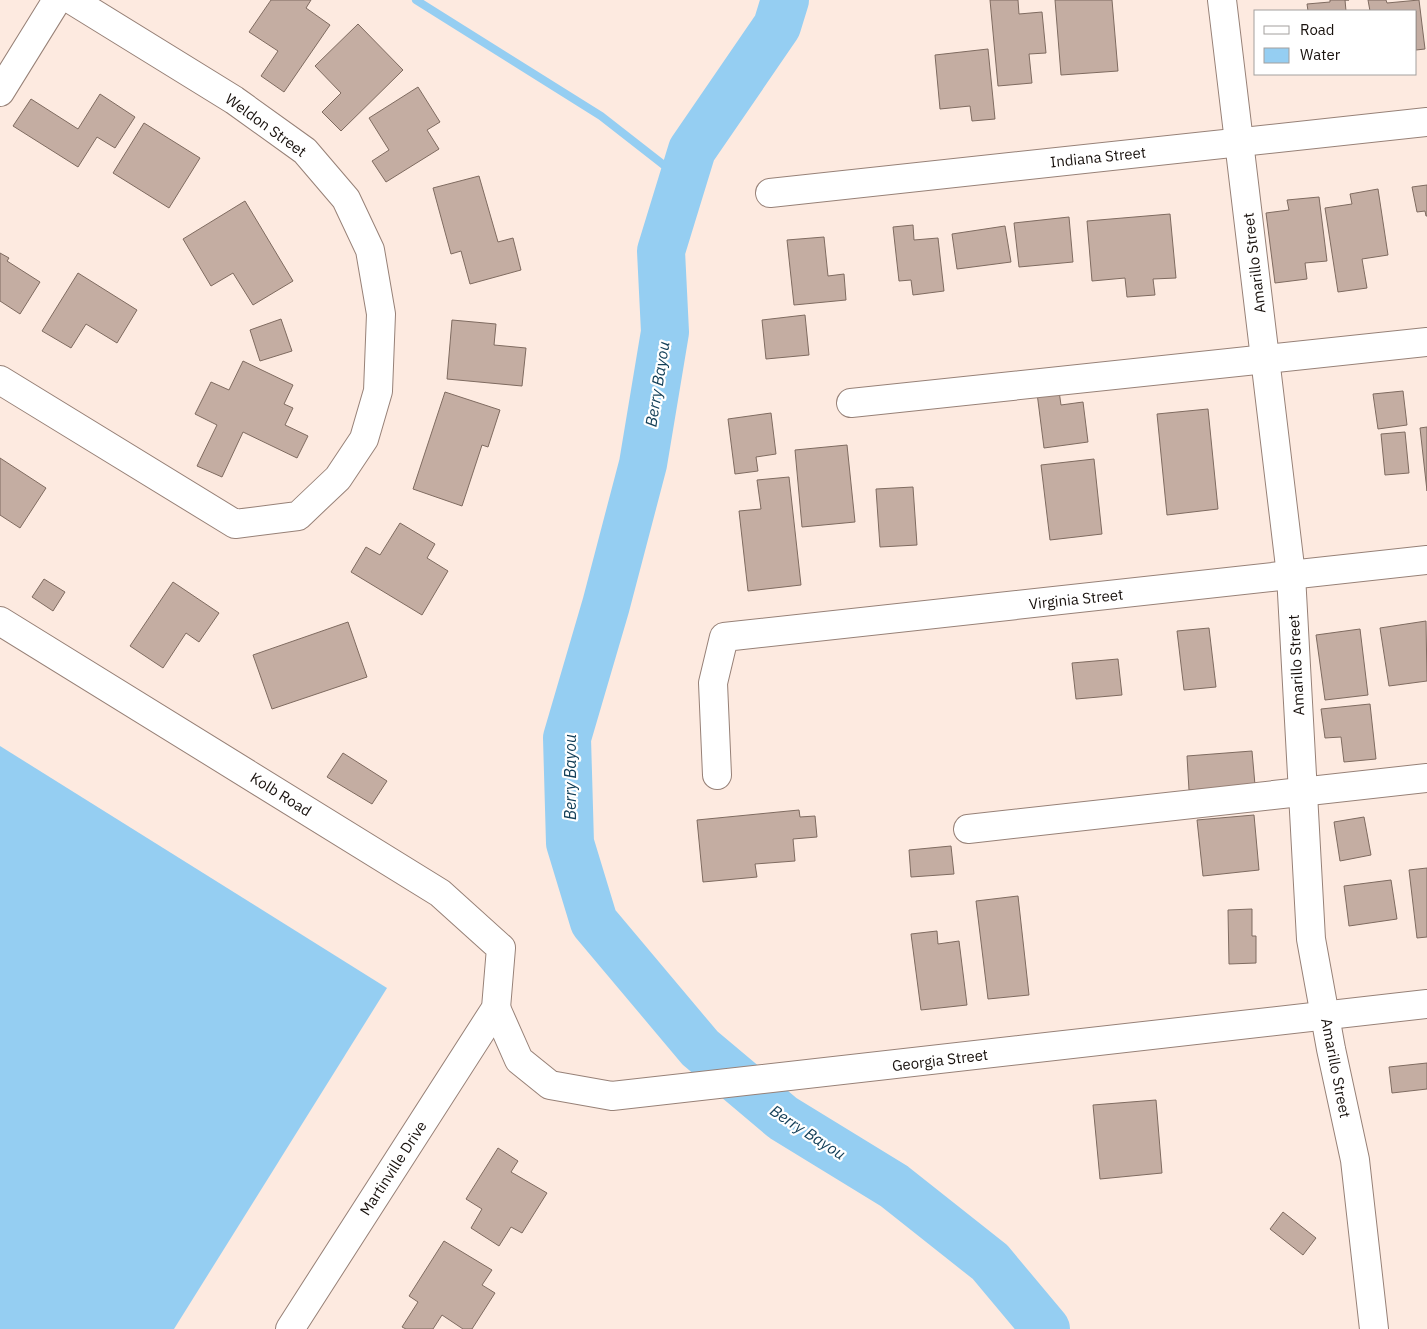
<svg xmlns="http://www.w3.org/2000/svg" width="1427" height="1329" font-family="'IBM Plex Sans',sans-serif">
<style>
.water{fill:#95cef2}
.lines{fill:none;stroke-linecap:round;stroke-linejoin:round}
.stream{stroke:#95cef2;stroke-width:8}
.river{stroke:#95cef2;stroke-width:48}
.building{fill:#c4ada2;stroke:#7f6b60}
.minor-casing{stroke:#978177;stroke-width:30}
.minor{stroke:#fff;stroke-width:28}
.labels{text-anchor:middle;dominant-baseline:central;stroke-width:4.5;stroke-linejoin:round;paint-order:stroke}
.street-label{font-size:15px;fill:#18110d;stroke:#fff}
.water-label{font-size:16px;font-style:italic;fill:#144059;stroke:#fff}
</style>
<rect width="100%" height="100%" fill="#fdeae0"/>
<polygon class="water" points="0,746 387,988 174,1329 0,1329"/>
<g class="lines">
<polyline class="stream" points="416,0 601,116 683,180"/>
<polyline class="river" points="785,0 777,26 692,150 661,251 665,332 643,464 606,605 567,738 570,843 594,922 700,1048 783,1118 894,1186 990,1262 1046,1329"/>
</g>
<g class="building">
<polygon points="271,0 311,0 306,8 330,25 284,92 261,76 278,51 249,32"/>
<polygon points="990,0 1018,0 1019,14 1042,12 1046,53 1029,54 1032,83 998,86"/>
<polygon points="1055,0 1112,0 1118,71 1061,75"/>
<polygon points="1330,0 1349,0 1345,0 1346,11 1308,11 1307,4 1330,2"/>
<polygon points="1368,0 1386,0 1387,3 1419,0 1425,49 1416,50 1416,11 1370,11"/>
<polygon points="358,24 403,70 341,131 322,112 341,93 315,66"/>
<polygon points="988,49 995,119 972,121 970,106 940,109 935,55"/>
<polygon points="418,87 440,122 427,130 439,149 386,182 372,161 389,150 369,118"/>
<polygon points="100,94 135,117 115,148 97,137 78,167 13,126 31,99 78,129"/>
<polygon points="144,123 200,158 169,208 113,173"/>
<polygon points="479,176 498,242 513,238 521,270 470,284 461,251 451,254 433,188"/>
<polygon points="1427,185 1427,216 1426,216 1425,211 1417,212 1412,187"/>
<polygon points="1378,189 1388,255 1362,259 1367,288 1338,292 1325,208 1352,204 1350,194"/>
<polygon points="1319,197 1327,261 1305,263 1307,279 1275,283 1266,213 1289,210 1287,200"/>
<polygon points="245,201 293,281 253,305 233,273 211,286 183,239"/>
<polygon points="1170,214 1176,278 1153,279 1155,295 1127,297 1125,278 1092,281 1087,221"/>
<polygon points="1069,217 1073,262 1019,267 1014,223"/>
<polygon points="913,225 914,240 938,238 944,291 913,295 911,280 899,281 893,227"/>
<polygon points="1005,226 1011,262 957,269 952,234"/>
<polygon points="824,237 828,276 844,274 846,300 794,305 787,240"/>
<polygon points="0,253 9,258 7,261 40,282 20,314 0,301"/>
<polygon points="78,273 137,310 117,343 86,324 71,348 42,331"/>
<polygon points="805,315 809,355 766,359 762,320"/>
<polygon points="281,319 292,351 260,361 250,330"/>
<polygon points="452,320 496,324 494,345 526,348 522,386 447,379"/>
<polygon points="243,361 293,385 284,404 293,408 285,425 308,436 297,458 243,432 222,477 197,466 217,425 195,414 211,382 229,390"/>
<polygon points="1059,391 1061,405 1083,402 1088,442 1044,448 1037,393"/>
<polygon points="1403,391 1407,425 1378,429 1373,394"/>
<polygon points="445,392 500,410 488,447 482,445 462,506 413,489"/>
<polygon points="1208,409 1218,509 1167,515 1157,414"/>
<polygon points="771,413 776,454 756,457 758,471 735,474 728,419"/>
<polygon points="1427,427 1427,491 1420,428"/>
<polygon points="1405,432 1409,473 1385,475 1381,434"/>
<polygon points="847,445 855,522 802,527 795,450"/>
<polygon points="0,458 46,488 20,528 0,515"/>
<polygon points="1094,459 1102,534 1050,540 1041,465"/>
<polygon points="789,477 801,585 748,591 739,511 761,509 757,480"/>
<polygon points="913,487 917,545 880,547 876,489"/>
<polygon points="400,523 435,544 427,558 448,571 422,615 351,572 366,547 380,555"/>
<polygon points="44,579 65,592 53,611 32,597"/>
<polygon points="173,582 219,613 199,642 186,633 163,668 130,646"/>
<polygon points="1426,621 1427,681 1389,686 1380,628"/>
<polygon points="348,622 367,677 272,709 253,655"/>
<polygon points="1209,628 1216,687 1184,690 1177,631"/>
<polygon points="1360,629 1368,695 1325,700 1316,635"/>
<polygon points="1118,659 1122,695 1076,699 1072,663"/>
<polygon points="1370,704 1376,759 1344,762 1341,737 1325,738 1321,709"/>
<polygon points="1252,751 1255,785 1189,790 1187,756"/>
<polygon points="343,753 387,781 372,804 327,777"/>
<polygon points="799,810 800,817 815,816 817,837 793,839 795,861 755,864 757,877 703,882 697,820"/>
<polygon points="1254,815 1259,870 1203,876 1197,820"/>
<polygon points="1364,817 1371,855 1340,861 1334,822"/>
<polygon points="951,846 954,874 911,877 909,850"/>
<polygon points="1427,868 1427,937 1417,938 1409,870"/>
<polygon points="1391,880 1397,919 1349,926 1344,886"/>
<polygon points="1018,896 1029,995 988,999 976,901"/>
<polygon points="1252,909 1252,936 1256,936 1256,963 1229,964 1228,910"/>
<polygon points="937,931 938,944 959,941 967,1005 921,1010 911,934"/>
<polygon points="1427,1063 1427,1089 1392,1093 1389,1067"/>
<polygon points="1156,1100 1162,1173 1100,1179 1093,1105"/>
<polygon points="498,1148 518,1161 511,1172 547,1193 522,1233 511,1227 499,1246 471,1228 482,1209 466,1199"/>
<polygon points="1283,1212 1316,1238 1303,1255 1270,1229"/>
<polygon points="444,1241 492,1270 482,1285 495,1293 472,1329 463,1329 442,1315 433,1329 406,1329 402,1327 418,1302 409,1296"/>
</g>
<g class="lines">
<defs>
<g id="minor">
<polyline points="1222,0 1291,575 1311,939 1331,1049 1355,1160 1374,1329"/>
<polyline points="0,92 57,0"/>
<polyline points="770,193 1427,122"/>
<polyline points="0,380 235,524 298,516 338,478 364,439 378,391 381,314 370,250 346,199 305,151 234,100 72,0"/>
<polyline points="851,403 1427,342"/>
<polyline points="0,621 440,893 501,948 496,1008 290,1329"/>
<polyline points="717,775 713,683 724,637 1427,560"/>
<polyline points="968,829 1427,778"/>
<polyline points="496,1008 519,1060 550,1085 612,1096 1427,1004"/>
</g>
</defs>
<use href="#minor" class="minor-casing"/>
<use href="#minor" class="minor"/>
</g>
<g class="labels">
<g class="street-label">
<text transform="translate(266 125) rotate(36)">Weldon Street</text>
<text transform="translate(1098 157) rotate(-6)">Indiana Street</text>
<text transform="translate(1254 263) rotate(-97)">Amarillo Street</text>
<text transform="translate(1076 599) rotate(-6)">Virginia Street</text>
<text transform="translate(1296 665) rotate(-93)">Amarillo Street</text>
<text transform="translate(281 794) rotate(32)">Kolb Road</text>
<text transform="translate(940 1060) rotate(-7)">Georgia Street</text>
<text transform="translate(1336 1068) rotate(79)">Amarillo Street</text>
<text transform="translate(393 1168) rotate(-57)">Martinville Drive</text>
</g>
<g class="water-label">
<text transform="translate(657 384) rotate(-81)">Berry Bayou</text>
<text transform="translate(570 777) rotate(-90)">Berry Bayou</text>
<text transform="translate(808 1132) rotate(33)">Berry Bayou</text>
</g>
</g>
<rect x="1254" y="10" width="162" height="65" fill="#ffffff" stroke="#a3a09e"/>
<rect x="1264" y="26" width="25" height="8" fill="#ffffff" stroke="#a3a09e"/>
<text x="1300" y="35" font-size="15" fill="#18110d">Road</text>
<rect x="1264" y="48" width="25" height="15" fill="#95cef2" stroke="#a3a09e"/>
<text x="1300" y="60" font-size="15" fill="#18110d">Water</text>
</svg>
